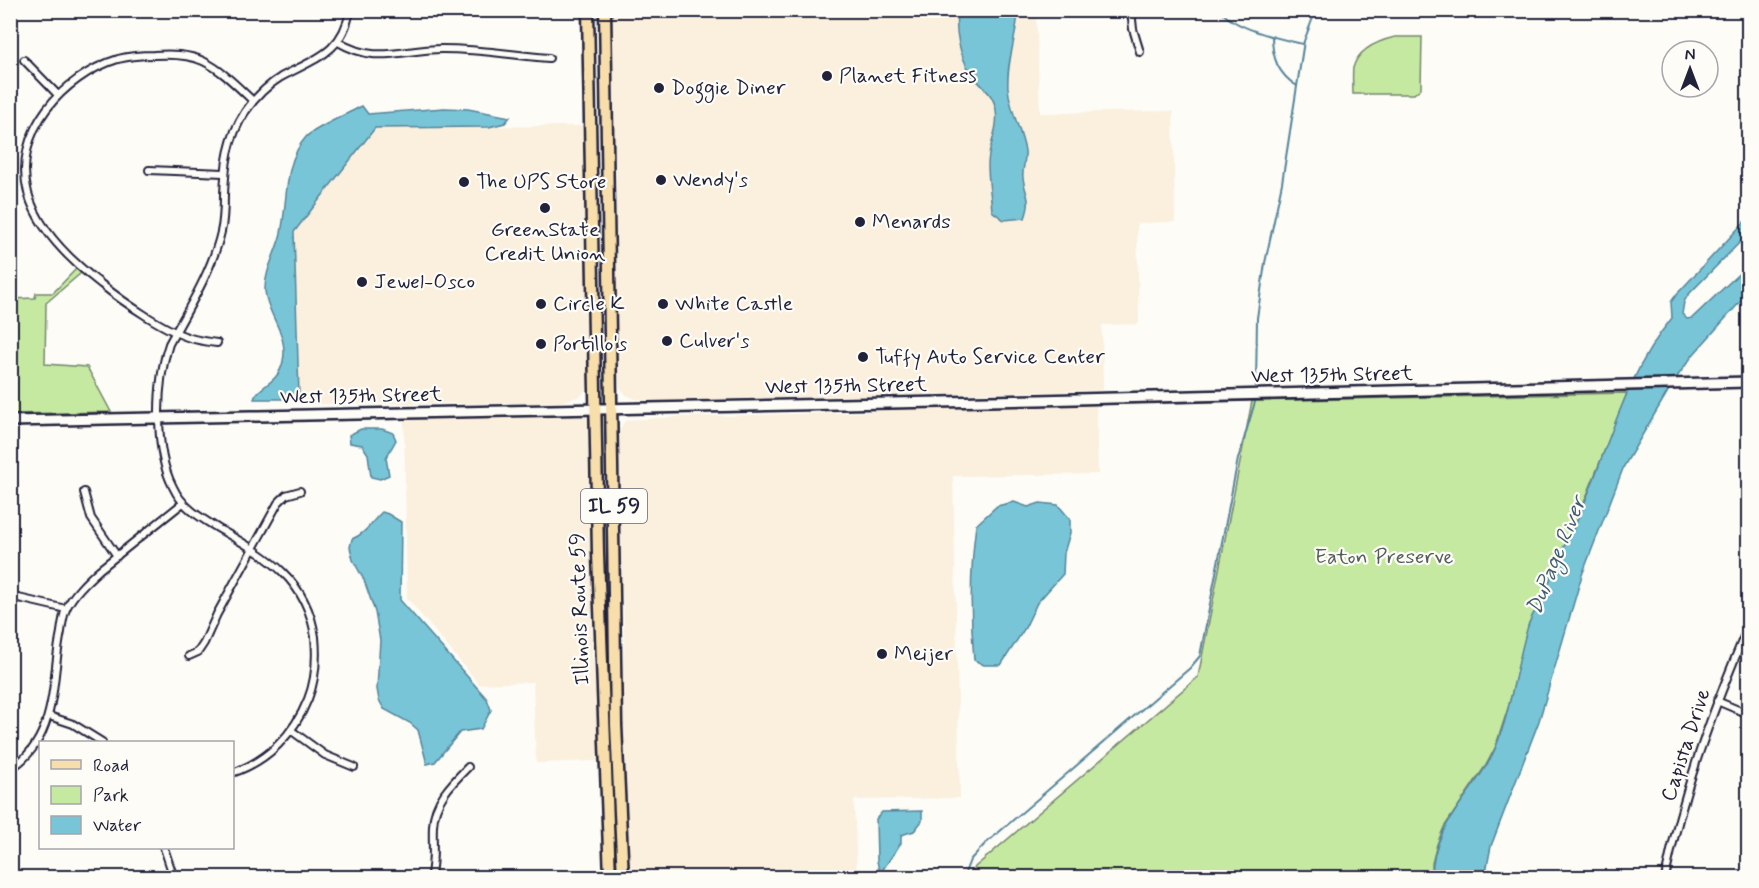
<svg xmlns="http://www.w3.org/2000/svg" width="1759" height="888" font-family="Mynerve,sans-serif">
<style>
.built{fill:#fbefde}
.green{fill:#c6e9a2;stroke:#74866e;stroke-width:1.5}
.water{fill:#78c5d7;stroke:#568499;stroke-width:1.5}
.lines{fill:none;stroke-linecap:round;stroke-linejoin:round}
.stream{stroke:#568499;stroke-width:2}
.street-casing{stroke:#22223b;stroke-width:10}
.secondary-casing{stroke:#22223b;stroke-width:14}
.primary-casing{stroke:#22223b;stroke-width:15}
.street{stroke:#fdfcf7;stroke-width:6}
.secondary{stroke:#fdfcf7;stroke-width:9}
.primary{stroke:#f8deab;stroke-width:10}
.poi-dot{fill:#22223b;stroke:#fdfcf7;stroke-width:2}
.labels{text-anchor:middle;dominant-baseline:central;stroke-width:4.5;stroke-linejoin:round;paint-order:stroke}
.shield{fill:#fdfcf7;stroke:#646373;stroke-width:1.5}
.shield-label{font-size:20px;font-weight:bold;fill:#22223b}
.poi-label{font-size:21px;fill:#22223b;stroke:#fdfcf7;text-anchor:start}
.street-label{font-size:21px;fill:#22223b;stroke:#fdfcf7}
.park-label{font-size:21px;fill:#535e5a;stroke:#fdfcf7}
.water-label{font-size:22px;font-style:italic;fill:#405b72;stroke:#fdfcf7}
</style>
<rect width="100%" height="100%" fill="#fdfcf7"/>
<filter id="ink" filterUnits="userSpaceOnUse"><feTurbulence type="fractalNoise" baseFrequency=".0167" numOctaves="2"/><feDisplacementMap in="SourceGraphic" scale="12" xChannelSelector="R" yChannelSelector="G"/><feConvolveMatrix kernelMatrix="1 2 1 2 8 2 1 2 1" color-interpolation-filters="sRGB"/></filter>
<g filter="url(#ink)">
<g class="built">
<polygon points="612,11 1036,11 1040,113 1173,111 1175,222 1137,223 1139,324 1102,325 1103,390 652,401 636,399 626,395 620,387 616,368 616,165 611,127"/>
<polygon points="582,126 586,164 584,244 588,272 590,360 589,380 586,389 581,396 557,403 299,404 294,232 375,127"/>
<polygon points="1096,404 1098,474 953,476 960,798 854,800 857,877 630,877 623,807 620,721 624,648 623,596 619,561 617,449 620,430 624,422 628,420 676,417 872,412 911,407"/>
<polygon points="591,416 592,656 598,691 599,761 536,763 533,682 479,684 407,598 404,419"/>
</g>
<g class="green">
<path d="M 1395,37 L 1422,37 L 1421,88 L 1414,94 L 1353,94 C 1353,86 1352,76 1353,68 C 1358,49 1378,41 1395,37 Z"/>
<polygon points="76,269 81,273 46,303 45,364 87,367 111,412 11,414 11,299 35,298 36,293 53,293"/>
<polygon points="1627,393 1576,523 1553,571 1548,588 1529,623 1509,705 1495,748 1486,765 1444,827 1437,844 1432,863 1432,877 970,878 975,867 1198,677 1252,401"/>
</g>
<g class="water">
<path d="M 957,11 L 1018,11 C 1017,37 1006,62 1008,88 C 1010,111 1021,129 1025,151 C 1026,160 1022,169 1023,178 C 1026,198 1032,198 1025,218 L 1004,220 L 992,211 C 991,196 988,180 988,165 C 988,145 999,131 996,110 C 993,91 980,87 971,73 C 959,55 955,31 957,11 Z"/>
<path d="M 362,106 L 368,114 L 444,108 L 468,109 L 510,117 L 505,123 L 489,127 L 375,128 L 294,232 L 299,395 L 287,399 L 254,399 C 257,386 279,384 283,361 C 289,334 267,315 265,291 C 264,272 277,251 281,233 C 288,201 283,163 306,137 C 313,129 351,112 362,106 Z"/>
<path d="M 1748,218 L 1748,234 L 1688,295 L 1684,302 L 1682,314 L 1687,319 L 1692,318 L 1748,265 L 1748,293 L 1693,355 L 1674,381 L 1624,466 L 1582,575 L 1539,721 L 1491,846 L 1485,877 L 1432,878 C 1432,822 1475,795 1495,749 C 1511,710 1516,666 1528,626 C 1532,613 1541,602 1547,589 C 1550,584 1550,578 1552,572 C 1558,555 1569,539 1576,523 C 1607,454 1623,377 1672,318 L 1671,302 L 1676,295 Z"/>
<polygon points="361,429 382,429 393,433 396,440 386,458 389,475 380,479 371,477 368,454 362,445 350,443 349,435"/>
<path d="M 1014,502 L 1028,507 L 1040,503 L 1058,505 L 1070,519 L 1070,533 L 1064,553 L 1063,574 L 1037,603 L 1025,628 L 1001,665 L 984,665 L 974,660 C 970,615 970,570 976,525 L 997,506 Z"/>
<path d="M 382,512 L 388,514 L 401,522 L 400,600 L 487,699 L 491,710 L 481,729 L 460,732 L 435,762 L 427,764 L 418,730 L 410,723 L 384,709 L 379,700 L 377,689 L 380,640 L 375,612 L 364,580 L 353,560 L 350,547 L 352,539 C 367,533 371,522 382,512 Z"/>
<polygon points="922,811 922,821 914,831 901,835 901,843 880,874 877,861 876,819 882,812"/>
</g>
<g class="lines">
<g class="stream">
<path d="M 1220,10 C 1234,29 1281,39 1303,44"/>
<path d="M 1272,36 C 1272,58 1278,74 1297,86"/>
<polyline points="1256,386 1257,318 1265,263 1282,183 1304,41 1316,10"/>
<polyline points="963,878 970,860 984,845 1190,668 1200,656 1238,459 1255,402"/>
</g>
<defs>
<g id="street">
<polyline points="1131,10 1133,29 1140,52"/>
<path d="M 338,42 C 377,65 401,49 442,49 C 478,49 514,55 549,58"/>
<polyline points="24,60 58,95"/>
<polyline points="149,170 224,173"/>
<path d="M 217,343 C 209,342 202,341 194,339 C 168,333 122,301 101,284 C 71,261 38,230 28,193 C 12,132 63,76 118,59 C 130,56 143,55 154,55 C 171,54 188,54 203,61 C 222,70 238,87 253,101"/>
<polyline points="84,492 91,518 117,556"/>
<polyline points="10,596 66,609"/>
<polyline points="189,656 198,652 204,643 217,614 278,503 286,495 300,491"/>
<polyline points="1717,701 1748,714"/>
<polyline points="49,716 73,724 102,742"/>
<polyline points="292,731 325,755 354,767"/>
<path d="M 10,769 C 59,739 51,679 61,632 C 62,624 63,616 66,609 C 73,594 87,581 99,570 L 183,503"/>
<path d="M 232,773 C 268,761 294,734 308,699 C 316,679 317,658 315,637 C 307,578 266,556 219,529 C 201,518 182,507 173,487 C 154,451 156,382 169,344 C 188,309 212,271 221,232 C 224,220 224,207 224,195 C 225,165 228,138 245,112 C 255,98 266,86 281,77 C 314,59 343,53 350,10"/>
<polyline points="164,848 174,878"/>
<path d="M 430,878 C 435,861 432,843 433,826 C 434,801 451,784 468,767"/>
<path d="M 1665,878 C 1683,790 1713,709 1748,627"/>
</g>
<polyline id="secondary" points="10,421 1037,400 1748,382"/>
<g id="primary">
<polyline points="588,10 598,554 610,878"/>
<polyline points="605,10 616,725 623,878"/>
</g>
</defs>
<use href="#street" class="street-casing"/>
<use href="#secondary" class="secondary-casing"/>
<use href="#primary" class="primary-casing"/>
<use href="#street" class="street"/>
<use href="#secondary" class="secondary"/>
<use href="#primary" class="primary"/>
</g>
</g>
<g class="poi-dot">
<circle cx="827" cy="76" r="6"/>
<circle cx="659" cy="88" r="6"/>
<circle cx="661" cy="180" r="6"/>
<circle cx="464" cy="182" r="6"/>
<circle cx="545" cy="208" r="6"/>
<circle cx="860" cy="222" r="6"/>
<circle cx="362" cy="282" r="6"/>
<circle cx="541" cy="304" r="6"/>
<circle cx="663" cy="304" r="6"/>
<circle cx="667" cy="341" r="6"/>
<circle cx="541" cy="344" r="6"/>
<circle cx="863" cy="357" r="6"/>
<circle cx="882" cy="654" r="6"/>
</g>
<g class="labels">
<rect class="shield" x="581" y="489" width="66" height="34" rx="4.5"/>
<g class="shield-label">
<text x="614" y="506">IL 59</text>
</g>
<g class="poi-label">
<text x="839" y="76">Planet Fitness</text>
<text x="671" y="88">Doggie Diner</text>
<text x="673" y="180">Wendy's</text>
<text x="476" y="182">The UPS Store</text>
<text x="872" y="222">Menards</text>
<text x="545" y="230" text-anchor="middle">GreenState<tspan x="545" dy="24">Credit Union</tspan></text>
<text x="374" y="282">Jewel-Osco</text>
<text x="553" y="304">Circle K</text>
<text x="675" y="304">White Castle</text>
<text x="679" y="341">Culver's</text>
<text x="553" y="344">Portillo's</text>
<text x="875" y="357">Tuffy Auto Service Center</text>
<text x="894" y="654">Meijer</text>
</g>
<g class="street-label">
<text transform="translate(1332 375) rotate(-1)">West 135th Street</text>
<text transform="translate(846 386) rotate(-1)">West 135th Street</text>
<text transform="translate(361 396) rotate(-1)">West 135th Street</text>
<text transform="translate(580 609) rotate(-92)">Illinois Route 59</text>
<text transform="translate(1686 745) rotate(-72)">Capista Drive</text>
</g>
<g class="park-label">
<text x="1384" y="557">Eaton Preserve</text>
</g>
<g class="water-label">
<text transform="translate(1557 556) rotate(-68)">DuPage River</text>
</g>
</g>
<rect width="1759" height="888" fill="none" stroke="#fdfcf7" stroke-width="36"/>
<rect x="18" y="18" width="1723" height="852" fill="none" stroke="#22223b" stroke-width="2" filter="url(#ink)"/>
<rect x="39" y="741" width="195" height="108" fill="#fdfcf7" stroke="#a5a5ac" stroke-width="1.5"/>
<rect x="51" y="760" width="30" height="9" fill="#f8deab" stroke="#a5a5ac" stroke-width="1.5"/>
<text x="93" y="771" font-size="18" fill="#22223b">Road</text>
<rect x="51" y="786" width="30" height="18" fill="#c6e9a2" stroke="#a5a5ac" stroke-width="1.5"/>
<text x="93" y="801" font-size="18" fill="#22223b">Park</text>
<rect x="51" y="816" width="30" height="18" fill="#78c5d7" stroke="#a5a5ac" stroke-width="1.5"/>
<text x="93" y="831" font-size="18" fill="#22223b">Water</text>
<g transform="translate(1690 69)"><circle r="28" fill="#fdfcf7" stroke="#a5a5ac" stroke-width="1.5"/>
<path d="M0-4.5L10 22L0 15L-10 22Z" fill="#22223b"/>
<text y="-9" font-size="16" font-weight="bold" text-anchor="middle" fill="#22223b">N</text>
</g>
</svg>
